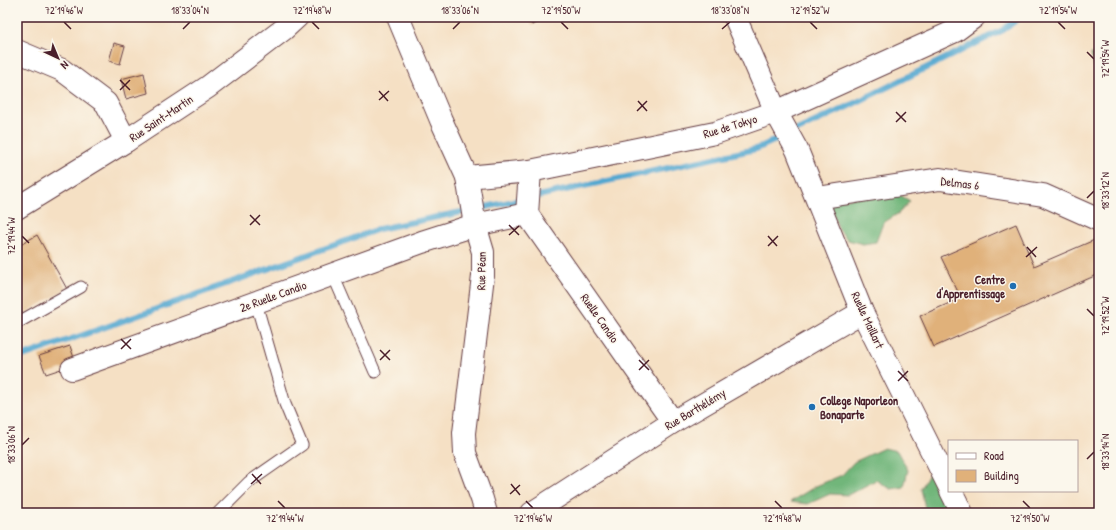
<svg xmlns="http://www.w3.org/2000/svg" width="1116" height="530" font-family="'Patrick Hand',sans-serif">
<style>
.forest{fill:#71b67a;stroke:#5e6a52}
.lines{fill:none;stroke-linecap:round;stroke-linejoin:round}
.stream{stroke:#55a8d0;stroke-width:6}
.building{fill:#e0b17a}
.lane-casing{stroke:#643c42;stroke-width:13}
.street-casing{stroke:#643c42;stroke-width:24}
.secondary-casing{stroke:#643c42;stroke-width:24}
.lane{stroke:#fff;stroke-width:11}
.street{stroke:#fff;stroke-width:22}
.secondary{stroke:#fff;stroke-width:22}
.ticks{fill:none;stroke:#4a1f2b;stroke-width:1.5}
.poi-dot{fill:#1f6fb2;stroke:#fbf7ec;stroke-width:1.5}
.labels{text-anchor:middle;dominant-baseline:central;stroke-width:3;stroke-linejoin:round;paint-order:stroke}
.street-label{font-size:12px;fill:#4a1f2b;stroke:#fbf7ec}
.poi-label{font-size:12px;font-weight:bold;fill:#4a1f2b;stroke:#fbf7ec;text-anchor:end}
.neatline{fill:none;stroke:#4a1f2b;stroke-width:1.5}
.ticks-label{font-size:10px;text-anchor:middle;fill:#4a1f2b}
</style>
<rect width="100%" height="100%" fill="#fbf7ec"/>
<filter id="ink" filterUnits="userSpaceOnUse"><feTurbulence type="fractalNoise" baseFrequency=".025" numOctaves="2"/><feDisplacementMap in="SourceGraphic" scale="8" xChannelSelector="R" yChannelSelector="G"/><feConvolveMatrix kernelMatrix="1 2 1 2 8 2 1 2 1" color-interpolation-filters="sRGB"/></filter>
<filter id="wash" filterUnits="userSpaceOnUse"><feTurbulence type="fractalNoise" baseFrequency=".012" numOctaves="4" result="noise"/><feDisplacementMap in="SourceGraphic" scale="16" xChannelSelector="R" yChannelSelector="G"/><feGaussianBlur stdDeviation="0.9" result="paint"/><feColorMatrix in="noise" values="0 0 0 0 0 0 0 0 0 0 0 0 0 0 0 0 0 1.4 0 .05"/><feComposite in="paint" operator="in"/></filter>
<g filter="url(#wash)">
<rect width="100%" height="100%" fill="#f5e0c4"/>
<g class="forest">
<polygon points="1091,54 1099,55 1099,84"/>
<polygon points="895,192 910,201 899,213 883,223 876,242 863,244 848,240 839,230 832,212 831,201"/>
<polygon points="884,448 897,451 908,470 904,487 891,489 876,480 848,495 830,494 808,504 790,502 816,486 842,475 854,462"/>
<polygon points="931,470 954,513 926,513 921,489"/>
</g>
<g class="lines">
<g class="stream">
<polyline points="533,197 756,149 847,107 1003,30 1020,17"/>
<polyline points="17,358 137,316 379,229 524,199"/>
</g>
</g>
<g id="blocks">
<g class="building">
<polygon points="528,17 546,17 532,25"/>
<polygon points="114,43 125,46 120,64 109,61"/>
<polygon points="144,73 148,93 126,99 121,79"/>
<polygon points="1016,224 1034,266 1099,238 1099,274 934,347 920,316 961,298 941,257"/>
<polygon points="37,235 67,289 17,318 17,247"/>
<polygon points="70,346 76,364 46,374 39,356"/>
</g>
</g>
</g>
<g filter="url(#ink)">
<use href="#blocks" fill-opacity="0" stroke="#643c42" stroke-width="1"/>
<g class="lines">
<defs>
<g id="lane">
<polyline points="333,275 375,372"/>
<polyline points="17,323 81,287"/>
<polyline points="218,513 249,482 302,445 285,404 256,303"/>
</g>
<g id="street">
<polyline points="735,17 776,112 797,150 862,312 949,486"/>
<polyline points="17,51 62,70 106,103 126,141"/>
<polyline points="467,177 530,171 715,133 776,112 955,31 974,17"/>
<polyline points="817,198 940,179 1043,195 1099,220"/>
<polyline points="527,214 673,422"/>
<polyline points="527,214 530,171"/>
<polyline points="72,369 422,242 475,225 527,214"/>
<polyline points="951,491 962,513"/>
<polyline points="532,513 673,422 862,312"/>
</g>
<g id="secondary">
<polyline points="398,17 441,120 467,177 475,225 483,252 483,276 464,433 465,453 482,499 486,513"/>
<polyline points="17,208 126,141 208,87 284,29 297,17"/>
</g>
</defs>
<use href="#lane" class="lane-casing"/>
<use href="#street" class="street-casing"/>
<use href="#secondary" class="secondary-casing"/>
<use href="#lane" class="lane"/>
<use href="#street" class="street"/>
<use href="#secondary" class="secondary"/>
</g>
</g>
<path class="ticks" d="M 64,22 L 71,29M 312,22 L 319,29M 561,22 L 568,29M 810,22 L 817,29M 1058,22 L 1065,29M 183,29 L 190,22M 453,29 L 460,22M 722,29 L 730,22M 1087,52 L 1094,59M 120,80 L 130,90M 120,90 L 130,80M 379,91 L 388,101M 379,100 L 389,91M 638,101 L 647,111M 637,111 L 647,101M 896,112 L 906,122M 896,122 L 906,112M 1087,198 L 1094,191M 250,215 L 260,225M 250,225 L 260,215M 509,225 L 519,235M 509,235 L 519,226M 22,236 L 29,243M 768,236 L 777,246M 768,246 L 778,236M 1027,247 L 1036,257M 1026,257 L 1037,247M 1087,309 L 1094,316M 121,339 L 131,349M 121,349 L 131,339M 380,350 L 390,360M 380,360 L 390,350M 639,360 L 649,370M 639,370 L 649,360M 898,371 L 908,381M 898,381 L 908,371M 22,445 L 29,438M 1087,459 L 1094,452M 252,474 L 261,484M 251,484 L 262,474M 511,484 L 520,495M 510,494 L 520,485M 278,501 L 285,508M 526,501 L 533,508M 775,501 L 782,508M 1023,501 L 1030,508"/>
<g class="poi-dot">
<circle cx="1013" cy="286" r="4"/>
<circle cx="812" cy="407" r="4"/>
</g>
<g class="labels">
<g class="street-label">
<text transform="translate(161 118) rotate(-34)">Rue Saint-Martin</text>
<text transform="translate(730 126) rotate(-17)">Rue de Tokyo</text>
<text transform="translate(960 183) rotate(7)">Delmas 6</text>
<text transform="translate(481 271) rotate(-89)">Rue Péan</text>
<text transform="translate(273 296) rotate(-20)">2e Ruelle Candio</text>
<text transform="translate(600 318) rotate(55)">Ruelle Candio</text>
<text transform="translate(868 320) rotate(65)">Ruelle Maillart</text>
<text transform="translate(695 409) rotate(-31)">Rue Barthélémy</text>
</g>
<g class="poi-label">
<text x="1005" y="279">Centre<tspan x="1005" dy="14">d'Apprentissage</tspan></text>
<text x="820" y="400" text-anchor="start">College Naporleon<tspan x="820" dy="14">Bonaparte</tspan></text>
</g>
</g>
<rect width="1116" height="530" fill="none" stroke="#fbf7ec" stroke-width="44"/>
<rect x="948" y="440" width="130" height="52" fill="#fbf7ec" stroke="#b4a19f"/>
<rect x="956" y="453" width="20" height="6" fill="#ffffff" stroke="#b4a19f"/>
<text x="984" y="460" font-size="12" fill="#4a1f2b">Road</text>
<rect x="956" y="470" width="20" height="12" fill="#e0b17a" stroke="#b4a19f"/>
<text x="984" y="480" font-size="12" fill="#4a1f2b">Building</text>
<g transform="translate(58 58) rotate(136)" stroke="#fbf7ec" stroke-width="3" paint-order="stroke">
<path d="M0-3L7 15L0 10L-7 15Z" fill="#4a1f2b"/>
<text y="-6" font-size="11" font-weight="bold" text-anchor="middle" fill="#4a1f2b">N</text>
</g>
<rect x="22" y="22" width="1072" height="486" class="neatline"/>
<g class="ticks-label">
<text x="64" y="14">72°19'46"W</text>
<text x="190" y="14">18°33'04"N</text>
<text x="312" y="14">72°19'48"W</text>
<text x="460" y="14">18°33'06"N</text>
<text x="561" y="14">72°19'50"W</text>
<text x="730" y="14">18°33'08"N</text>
<text x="810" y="14">72°19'52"W</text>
<text x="1058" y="14">72°19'54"W</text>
<text transform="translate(1105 59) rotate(-90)" y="4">72°19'54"W</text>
<text transform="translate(1105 191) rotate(-90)" y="4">18°33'12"N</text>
<text transform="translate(11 236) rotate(-90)" y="4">72°19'44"W</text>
<text transform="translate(1105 316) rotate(-90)" y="4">72°19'52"W</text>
<text transform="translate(11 445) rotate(-90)" y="4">18°33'06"N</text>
<text transform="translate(1105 452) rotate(-90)" y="4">18°33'14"N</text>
<text x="285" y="522">72°19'44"W</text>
<text x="533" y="522">72°19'46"W</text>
<text x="782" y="522">72°19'48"W</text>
<text x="1030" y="522">72°19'50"W</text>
</g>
</svg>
